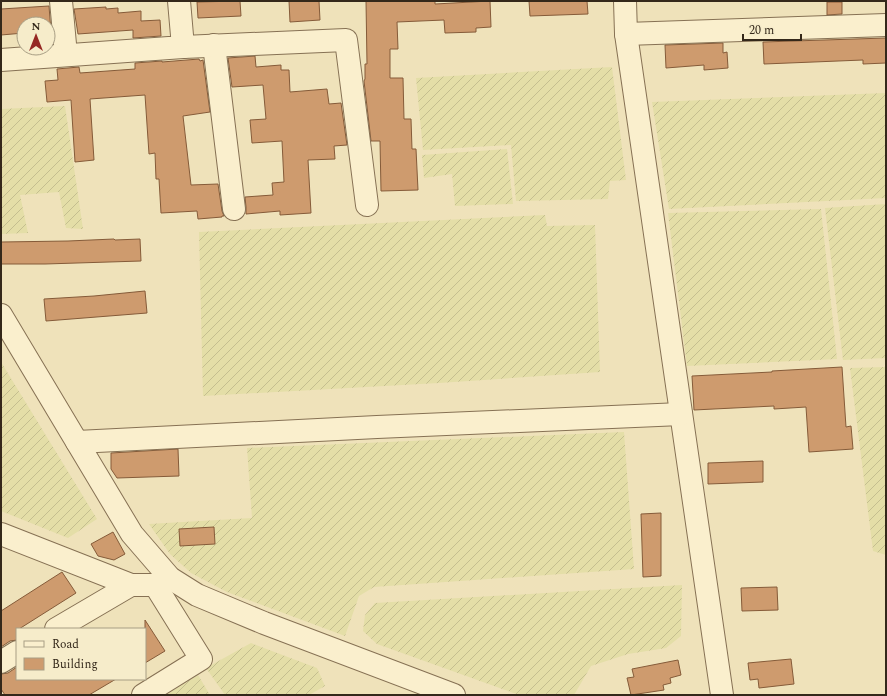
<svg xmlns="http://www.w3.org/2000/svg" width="887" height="696" font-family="Spectral,serif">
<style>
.farmland{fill:url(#farmland-furrows)}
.building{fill:#ce9b6e;stroke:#855b39}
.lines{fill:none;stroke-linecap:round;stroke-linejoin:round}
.minor-casing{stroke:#867154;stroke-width:24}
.minor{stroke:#faefcd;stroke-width:22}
</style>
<defs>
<pattern id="farmland-furrows" width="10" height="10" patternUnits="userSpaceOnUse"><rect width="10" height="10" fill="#e4dea7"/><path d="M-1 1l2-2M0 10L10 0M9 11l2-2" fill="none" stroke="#c4be8f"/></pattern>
</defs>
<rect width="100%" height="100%" fill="#efe2ba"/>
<g class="farmland">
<polygon points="612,67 626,180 610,181 608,199 516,201 511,145 423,150 416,78"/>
<polygon points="886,93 886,198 669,209 652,102"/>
<polygon points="65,106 83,229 66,228 59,192 20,195 28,233 1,234 1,109"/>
<polygon points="507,149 513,204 455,206 452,174 424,178 422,155"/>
<polygon points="886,204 886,358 843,360 825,208"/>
<polygon points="821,209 837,359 687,366 668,213"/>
<polygon points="545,215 547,226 595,225 600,372 439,383 203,396 199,232"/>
<polygon points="1,362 97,519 68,538 1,511"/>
<polygon points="886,367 886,555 873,551 850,368"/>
<polygon points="624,432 634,569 374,587 359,596 345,636 227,592 191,573 170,554 149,524 252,518 247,448"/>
<polygon points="682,585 681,636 666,648 628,654 591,666 574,695 519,695 377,644 363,631 365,615 375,603"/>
<polygon points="251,643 317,668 325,686 309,695 225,695 206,668"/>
<polygon points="198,675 210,695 166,695"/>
</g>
<g class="building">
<polygon points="240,1 241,16 198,18 197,2"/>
<polygon points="289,1 319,1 320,20 290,22"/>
<polygon points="366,1 435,1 435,4 490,1 491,27 476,28 476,32 445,33 444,20 397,22 398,49 390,49 390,78 403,78 404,119 411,119 412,149 416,149 418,190 381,191 380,141 371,141 364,81 365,79 365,64 367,64"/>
<polygon points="529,1 587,1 588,14 530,16"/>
<polygon points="827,2 842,2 842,14 827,15"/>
<polygon points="49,6 51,32 48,32 48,24 24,24 24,33 1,35 1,9"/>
<polygon points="106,7 106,9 118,8 118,13 141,11 141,21 160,20 161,36 133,38 133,30 78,34 74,9"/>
<polygon points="886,38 886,63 863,64 863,60 764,64 763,42"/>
<polygon points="723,43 723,53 727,52 728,68 704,70 704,65 666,68 665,45"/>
<polygon points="255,56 256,67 281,65 281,70 289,70 290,92 327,89 329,104 341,103 347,145 334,146 335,159 308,160 311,213 280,215 280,211 246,214 246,207 245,197 273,195 272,183 284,182 282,141 252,143 250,120 266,119 263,85 232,87 228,58"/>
<polygon points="199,59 200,61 203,60 210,112 183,116 191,185 218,184 222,211 224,216 222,216 222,217 198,219 197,211 161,213 159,179 156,179 155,153 149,154 145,95 90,99 94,160 75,162 71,100 47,102 45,81 58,80 57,69 79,67 80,73 135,69 135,63 162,61 162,62"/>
<polygon points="114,239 115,240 140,239 141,261 45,264 1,264 1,242 68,241"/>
<polygon points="145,291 147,313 46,321 44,299 94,296"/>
<polygon points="842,367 846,427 851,426 853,449 809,452 806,407 774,409 774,406 694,410 692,376 772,372 772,371"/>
<polygon points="178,449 179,476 117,478 111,469 111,453"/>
<polygon points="763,461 763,482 708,484 708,463"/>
<polygon points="661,513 661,576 643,577 641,514"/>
<polygon points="214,527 215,544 180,546 179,529"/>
<polygon points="113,532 125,554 114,560 98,556 91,544"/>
<polygon points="62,572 76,593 19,629 17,629 17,640 10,641 1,647 1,611"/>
<polygon points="777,587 778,610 742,611 741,588"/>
<polygon points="145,620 165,651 145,663"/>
<polygon points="791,659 794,684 759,688 758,679 750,680 748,663"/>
<polygon points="678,660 681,675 670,678 671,683 663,685 664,690 631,695 627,678 634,677 632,669"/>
<polygon points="17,667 17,679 116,679 89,695 5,695 1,689 1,674 8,673"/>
</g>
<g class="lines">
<defs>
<g id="minor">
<polyline points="61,1 66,55"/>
<polyline points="625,1 626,34 722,695"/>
<polyline points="626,34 886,25"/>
<polyline points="214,45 234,209"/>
<polyline points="183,47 346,40 367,205"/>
<polyline points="1,60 183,47 179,1"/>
<polyline points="1,315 132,534 170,578 197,595 264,623 454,695"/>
<polyline points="77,442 377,427 681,414"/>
<polyline points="1,534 131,585 155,585 170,578"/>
<polyline points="56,629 131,585"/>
<polyline points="1,662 17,652"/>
<polyline points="143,695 201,659 155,585"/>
</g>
</defs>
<use href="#minor" class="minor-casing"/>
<use href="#minor" class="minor"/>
</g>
<rect width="887" height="696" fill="none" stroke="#34281a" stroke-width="4"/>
<rect x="16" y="628" width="130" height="52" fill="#f6ecca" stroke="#a89e84"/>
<rect x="24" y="641" width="20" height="6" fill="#faefcd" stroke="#a89e84"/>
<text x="52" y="648" font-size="12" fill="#34281a">Road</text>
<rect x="24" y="658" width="20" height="12" fill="#ce9b6e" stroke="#a89e84"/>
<text x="52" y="668" font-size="12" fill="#34281a">Building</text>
<g transform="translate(36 36)"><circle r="19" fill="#f6ecca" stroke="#a89e84"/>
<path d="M0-3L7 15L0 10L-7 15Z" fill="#962823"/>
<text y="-6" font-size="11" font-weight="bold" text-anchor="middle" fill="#34281a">N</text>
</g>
<path d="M743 34v6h58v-6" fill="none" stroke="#34281a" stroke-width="2"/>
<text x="749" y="34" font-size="12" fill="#34281a" stroke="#f6ecca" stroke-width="3" paint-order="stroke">20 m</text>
</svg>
